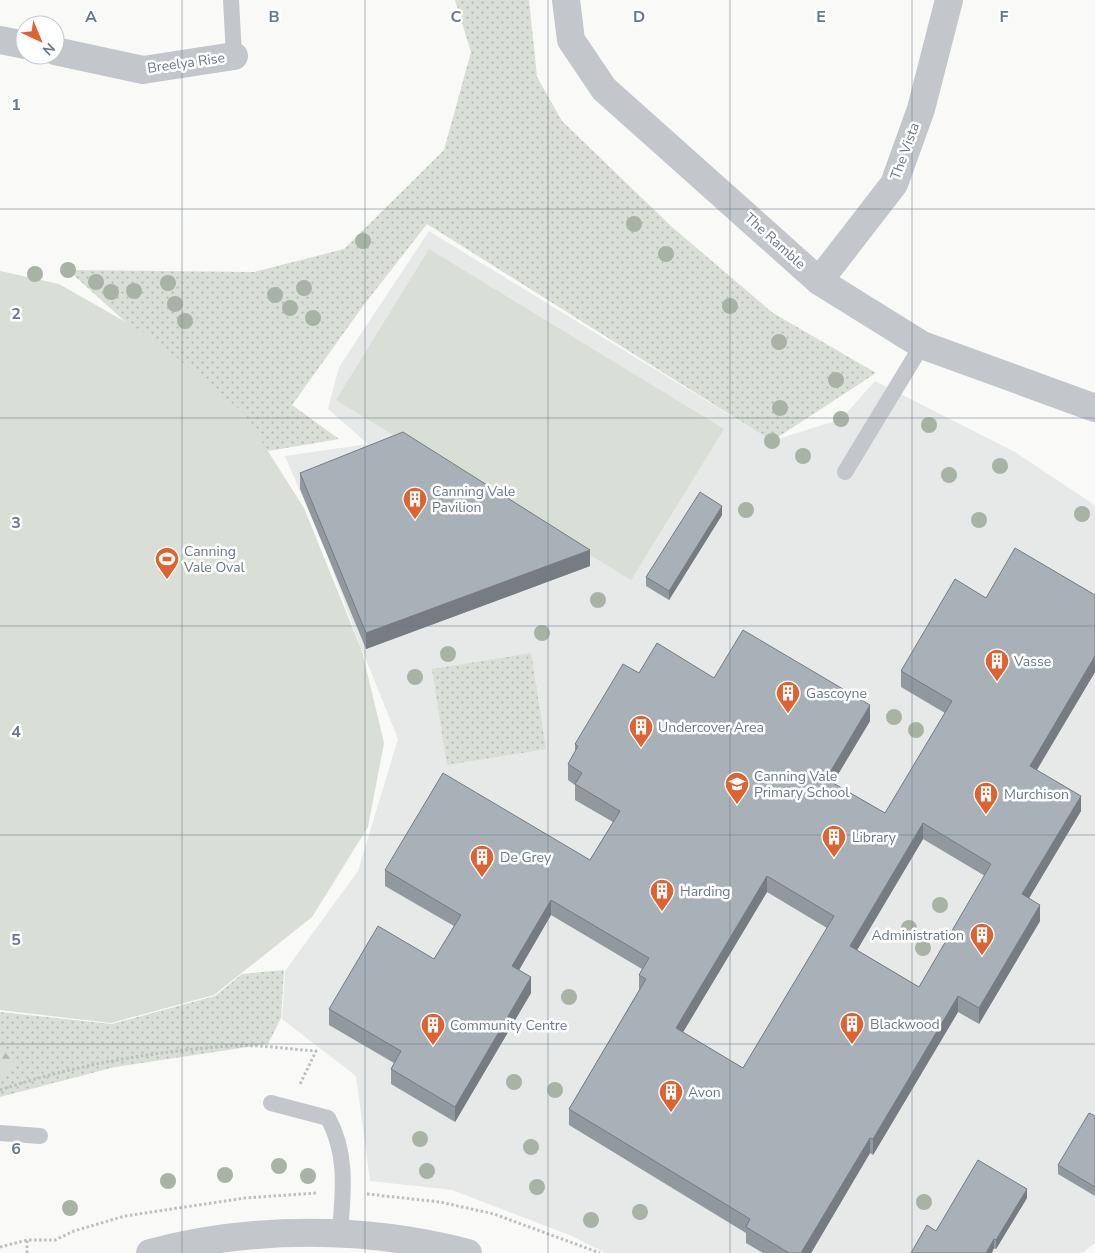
<svg xmlns="http://www.w3.org/2000/svg" width="1095" height="1253" font-family="'Nunito Sans',sans-serif">
<style>
.built{fill:#e7e8e8}
.grass{fill:url(#grass-dots)}
.forest{fill:url(#forest-firs)}
.pitch{fill:#d9ded6}
.lines{fill:none;stroke-linecap:round;stroke-linejoin:round}
.path{stroke:#bdbfc2;stroke-width:3;stroke-dasharray:2.5 2.5;stroke-linecap:butt}
.service{stroke:#c3c6ca;stroke-width:16}
.minor{stroke:#c3c6ca;stroke-width:28}
.tertiary{stroke:#c3c6ca;stroke-width:28}
.tree{fill:#a8b3a6}
.wall{fill:#91989e;fill-rule:evenodd}
.shaded-wall{fill:#767c81}
.building{fill:#a9b1b8;stroke:#767c81;fill-rule:evenodd}
.grid{fill:none;stroke:#697887;stroke-width:1;stroke-opacity:0.55}
.labels{text-anchor:middle;dominant-baseline:central;stroke-width:5;stroke-linejoin:round;paint-order:stroke}
.street-label{font-size:14px;fill:#697887;stroke:#fff}
.poi-label{font-size:14px;fill:#697887;stroke:#fff;text-anchor:start}
.grid-label{font-size:16px;text-anchor:middle;font-weight:bold;fill:#697887;stroke:#fff;stroke-width:5;stroke-linejoin:round;paint-order:stroke}
</style>
<defs>
<pattern id="grass-dots" width="8" height="8" patternUnits="userSpaceOnUse" patternTransform="scale(1.25)"><rect width="8" height="8" fill="#d9ded6"/><path d="M2 2h.1M6 6h.1" fill="none" stroke="#b4b9b3" stroke-width="1.8" stroke-linecap="round"/></pattern>
<pattern id="forest-firs" width="22" height="20" patternUnits="userSpaceOnUse" patternTransform="scale(1.25)"><rect width="22" height="20" fill="#d9ded6"/><path d="M5 1l3.5 6h-7zM16 11l3.5 6h-7z" fill="#b4b9b3"/></pattern>
</defs>
<rect width="100%" height="100%" fill="#f9f9f7"/>
<polygon class="built" points="429,231 772,441 841,419 875,381 1015,452 1090,502 1095,507 1095,1243 1082,1253 605,1253 572,1236 452,1190 370,1181 356,1076 282,1019 285,971 358,871 398,739 358,640 326,552 285,456 368,444 328,409 339,367"/>
<g class="grass">
<polygon points="455,0 529,0 537,77 562,121 672,227 773,313 876,373 772,441 427,224 363,306 292,405 339,439 268,451 68,270 254,272 344,249 444,150 471,52"/>
<polygon points="531,653 546,749 447,765 432,669"/>
<polygon points="284,970 281,1018 268,1044 115,1067 0,1097 0,1012 112,1024 215,996 242,974"/>
</g>
<polygon class="forest" points="0,1046 17,1067 0,1076"/>
<g class="pitch">
<polygon points="429,249 724,429 631,580 336,400"/>
<polygon points="0,271 59,284 150,336 243,412 304,508 362,651 384,743 368,827 312,917 214,995 111,1023 0,1010"/>
</g>
<g class="lines">
<g class="path">
<path d="M 0,1090 C 74,1065 150,1052 228,1046 C 257,1044 287,1049 316,1051 L 300,1084"/>
<polyline points="367,1194 440,1202 494,1214 600,1253"/>
<polyline points="0,1247 27,1240 55,1240 74,1231 125,1216 245,1198 317,1193"/>
<polyline points="27,1253 27,1240"/>
</g>
<g class="service">
<polyline points="231,0 234,56"/>
<polyline points="845,472 922,345"/>
<path d="M 271,1103 L 328,1118 C 348,1154 343,1193 340,1233"/>
<polyline points="0,1133 40,1136"/>
</g>
<g class="minor">
<polyline points="566,0 571,40 604,89 819,281 922,345 1095,408"/>
<polyline points="0,40 25,45"/>
<polyline points="55,51 143,70 234,56"/>
<polyline points="819,281 894,184 921,109 949,0"/>
</g>
<path class="tertiary" d="M 150,1253 C 253,1226 365,1226 468,1253"/>
</g>
<g class="tree">
<circle cx="634" cy="224" r="8"/>
<circle cx="363" cy="241" r="8"/>
<circle cx="666" cy="254" r="8"/>
<circle cx="68" cy="270" r="8"/>
<circle cx="35" cy="274" r="8"/>
<circle cx="96" cy="282" r="8"/>
<circle cx="168" cy="283" r="8"/>
<circle cx="304" cy="288" r="8"/>
<circle cx="134" cy="291" r="8"/>
<circle cx="111" cy="292" r="8"/>
<circle cx="275" cy="295" r="8"/>
<circle cx="175" cy="304" r="8"/>
<circle cx="730" cy="306" r="8"/>
<circle cx="290" cy="308" r="8"/>
<circle cx="313" cy="318" r="8"/>
<circle cx="185" cy="321" r="8"/>
<circle cx="779" cy="342" r="8"/>
<circle cx="836" cy="380" r="8"/>
<circle cx="780" cy="408" r="8"/>
<circle cx="841" cy="419" r="8"/>
<circle cx="929" cy="425" r="8"/>
<circle cx="772" cy="441" r="8"/>
<circle cx="803" cy="456" r="8"/>
<circle cx="1000" cy="466" r="8"/>
<circle cx="949" cy="475" r="8"/>
<circle cx="746" cy="510" r="8"/>
<circle cx="1082" cy="514" r="8"/>
<circle cx="979" cy="520" r="8"/>
<circle cx="598" cy="600" r="8"/>
<circle cx="542" cy="633" r="8"/>
<circle cx="448" cy="654" r="8"/>
<circle cx="415" cy="677" r="8"/>
<circle cx="894" cy="717" r="8"/>
<circle cx="916" cy="730" r="8"/>
<circle cx="940" cy="905" r="8"/>
<circle cx="909" cy="928" r="8"/>
<circle cx="923" cy="948" r="8"/>
<circle cx="569" cy="997" r="8"/>
<circle cx="514" cy="1082" r="8"/>
<circle cx="555" cy="1090" r="8"/>
<circle cx="420" cy="1139" r="8"/>
<circle cx="531" cy="1147" r="8"/>
<circle cx="279" cy="1166" r="8"/>
<circle cx="427" cy="1171" r="8"/>
<circle cx="225" cy="1175" r="8"/>
<circle cx="308" cy="1176" r="8"/>
<circle cx="168" cy="1181" r="8"/>
<circle cx="537" cy="1187" r="8"/>
<circle cx="924" cy="1202" r="8"/>
<circle cx="70" cy="1208" r="8"/>
<circle cx="640" cy="1212" r="8"/>
<circle cx="591" cy="1220" r="8"/>
</g>
<g class="wall">
<polygon points="300,473 590,566 366,649 300,489"/>
<polygon points="722,515 669,600 646,586 646,577"/>
<path d="M 1095,595 L 1095,672 L 1037,770 L 1081,811 L 1029,898 L 1040,921 L 979,1024 L 958,1012 L 873,1155 L 870,1153 L 811,1253 L 763,1253 L 746,1243 L 746,1233 L 569,1125 L 569,1109 L 639,990 L 639,975 L 642,969 L 551,915 L 519,970 L 531,993 L 455,1122 L 391,1084 L 391,1069 L 394,1063 L 329,1025 L 329,1009 L 434,959 L 454,926 L 385,886 L 385,870 L 590,860 L 613,822 L 575,800 L 575,785 L 568,780 L 568,764 L 575,752 L 575,744 L 639,673 L 714,678 L 870,721 L 833,783 L 885,813 L 945,713 L 901,687 L 901,671 L 986,598 ZM 923,839 L 985,876 L 919,987 L 857,950 ZM 767,892 L 827,928 L 743,1068 L 683,1032 Z"/>
<polygon points="1095,1116 1095,1196 1058,1174 1058,1165"/>
<polygon points="1027,1198 996,1249 936,1231"/>
</g>
<g class="shaded-wall">
<polygon points="722,506 722,515 669,600 669,591"/>
<polygon points="590,550 590,566 366,649 366,633"/>
<polygon points="1095,656 1095,672 1030,781 1030,766"/>
<polygon points="870,705 870,721 826,794 826,779"/>
<polygon points="1081,796 1081,811 1022,910 1022,894"/>
<polygon points="923,823 923,839 850,962 850,946"/>
<polygon points="767,876 767,892 676,1044 676,1028"/>
<polygon points="551,900 551,915 512,982 512,966"/>
<polygon points="1040,905 1040,921 979,1024 979,1008"/>
<polygon points="531,977 531,993 455,1122 455,1107"/>
<polygon points="958,996 958,1012 873,1155 873,1139"/>
<polygon points="870,1138 870,1153 811,1253 801,1253"/>
<polygon points="1027,1189 1027,1198 996,1249 996,1240"/>
<polygon points="994,1239 994,1248 992,1253 986,1253"/>
</g>
<g class="building">
<polygon points="403,432 590,550 366,633 300,473"/>
<polygon points="700,492 722,506 669,591 646,577"/>
<path d="M 1015,548 L 1095,595 L 1095,656 L 1030,766 L 1081,796 L 1022,894 L 1040,905 L 979,1008 L 958,996 L 873,1139 L 870,1138 L 801,1253 L 789,1253 L 746,1227 L 750,1219 L 569,1109 L 646,979 L 639,975 L 649,958 L 551,900 L 512,966 L 531,977 L 455,1107 L 391,1069 L 401,1051 L 329,1009 L 378,926 L 434,959 L 461,915 L 385,870 L 443,773 L 590,860 L 620,811 L 575,784 L 582,773 L 568,764 L 578,746 L 575,744 L 623,664 L 639,673 L 657,643 L 714,678 L 743,630 L 870,705 L 826,779 L 885,813 L 952,701 L 901,671 L 955,579 L 986,598 ZM 923,823 L 991,864 L 919,987 L 850,946 ZM 767,876 L 834,916 L 743,1068 L 676,1028 Z"/>
<polygon points="1089,1113 1095,1116 1095,1187 1058,1165"/>
<polygon points="978,1160 1027,1189 996,1240 994,1239 986,1253 911,1253 927,1225 936,1231"/>
</g>
<path class="grid" d="M 182,0 L 182,1253M 365,0 L 365,1253M 548,0 L 548,1253M 730,0 L 730,1253M 912,0 L 912,1253M 0,209 L 1095,209M 0,418 L 1095,418M 0,626 L 1095,626M 0,835 L 1095,835M 0,1044 L 1095,1044"/>
<defs>
<symbol id="building-pin" viewBox="-11 -11 22 30"><path d="M0 17L-7.5 6A9.5 9.5 0 1 1 7.5 6Z" fill="#df6331" stroke="#fff"/><path d="M-4-6H4V6H1V3H-1V6H-4ZM-2.5-4.3h1.7v1.8h-1.7ZM.8-4.3h1.7v1.8H.8ZM-2.5-1h1.7V.8h-1.7ZM.8-1h1.7V.8H.8Z" fill="#fff"/></symbol>
<symbol id="stadium-pin" viewBox="-11 -11 22 30"><path d="M0 17L-7.5 6A9.5 9.5 0 1 1 7.5 6Z" fill="#df6331" stroke="#fff"/><path d="M0-5a6.5 5 0 1 0 0 10a6.5 5 0 1 0 0-10ZM-3.5-1.8h7v3.6h-7Z" fill="#fff"/></symbol>
<symbol id="school-pin" viewBox="-11 -11 22 30"><path d="M0 17L-7.5 6A9.5 9.5 0 1 1 7.5 6Z" fill="#df6331" stroke="#fff"/><path d="M0-5L7-2L0 1L-7-2ZM-4 1L0 2.5L4 1V4Q0 6-4 4Z" fill="#fff"/></symbol>
</defs>
<g fill-rule="evenodd">
<use href="#building-pin" x="401" y="485" width="28" height="38"/>
<use href="#stadium-pin" x="153" y="545" width="28" height="38"/>
<use href="#building-pin" x="983" y="647" width="28" height="38"/>
<use href="#building-pin" x="774" y="679" width="28" height="38"/>
<use href="#building-pin" x="627" y="713" width="28" height="38"/>
<use href="#school-pin" x="723" y="770" width="28" height="38"/>
<use href="#building-pin" x="972" y="780" width="28" height="38"/>
<use href="#building-pin" x="820" y="823" width="28" height="38"/>
<use href="#building-pin" x="468" y="843" width="28" height="38"/>
<use href="#building-pin" x="648" y="877" width="28" height="38"/>
<use href="#building-pin" x="968" y="921" width="28" height="38"/>
<use href="#building-pin" x="838" y="1010" width="28" height="38"/>
<use href="#building-pin" x="419" y="1011" width="28" height="38"/>
<use href="#building-pin" x="657" y="1078" width="28" height="38"/>
</g>
<g class="labels">
<g class="street-label">
<text transform="translate(186 63) rotate(-8)">Breelya Rise</text>
<text transform="translate(905 151) rotate(-70)">The Vista</text>
<text transform="translate(775 241) rotate(42)">The Ramble</text>
</g>
<g class="poi-label">
<text x="432" y="491">Canning Vale<tspan x="432" dy="16">Pavilion</tspan></text>
<text x="184" y="551">Canning<tspan x="184" dy="16">Vale Oval</tspan></text>
<text x="1014" y="661">Vasse</text>
<text x="806" y="693">Gascoyne</text>
<text x="658" y="727">Undercover Area</text>
<text x="754" y="776">Canning Vale<tspan x="754" dy="16">Primary School</tspan></text>
<text x="1004" y="794">Murchison</text>
<text x="852" y="837">Library</text>
<text x="500" y="857">De Grey</text>
<text x="680" y="891">Harding</text>
<text x="964" y="935" text-anchor="end">Administration</text>
<text x="870" y="1024">Blackwood</text>
<text x="450" y="1025">Community Centre</text>
<text x="688" y="1092">Avon</text>
</g>
</g>
<g class="grid-label">
<text x="91" y="22">A</text>
<text x="274" y="22">B</text>
<text x="456" y="22">C</text>
<text x="639" y="22">D</text>
<text x="821" y="22">E</text>
<text x="1004" y="22">F</text>
<text x="16" y="110">1</text>
<text x="16" y="319">2</text>
<text x="16" y="528">3</text>
<text x="16" y="737">4</text>
<text x="16" y="945">5</text>
<text x="16" y="1154">6</text>
</g>
<g transform="translate(40 40) rotate(136)"><circle r="24" fill="#ffffff" stroke="#c3c9cf"/>
<path d="M0-4L9 19L0 12L-9 19Z" fill="#df6331"/>
<text y="-8" font-size="14" font-weight="bold" text-anchor="middle" fill="#697887">N</text>
</g>
</svg>
